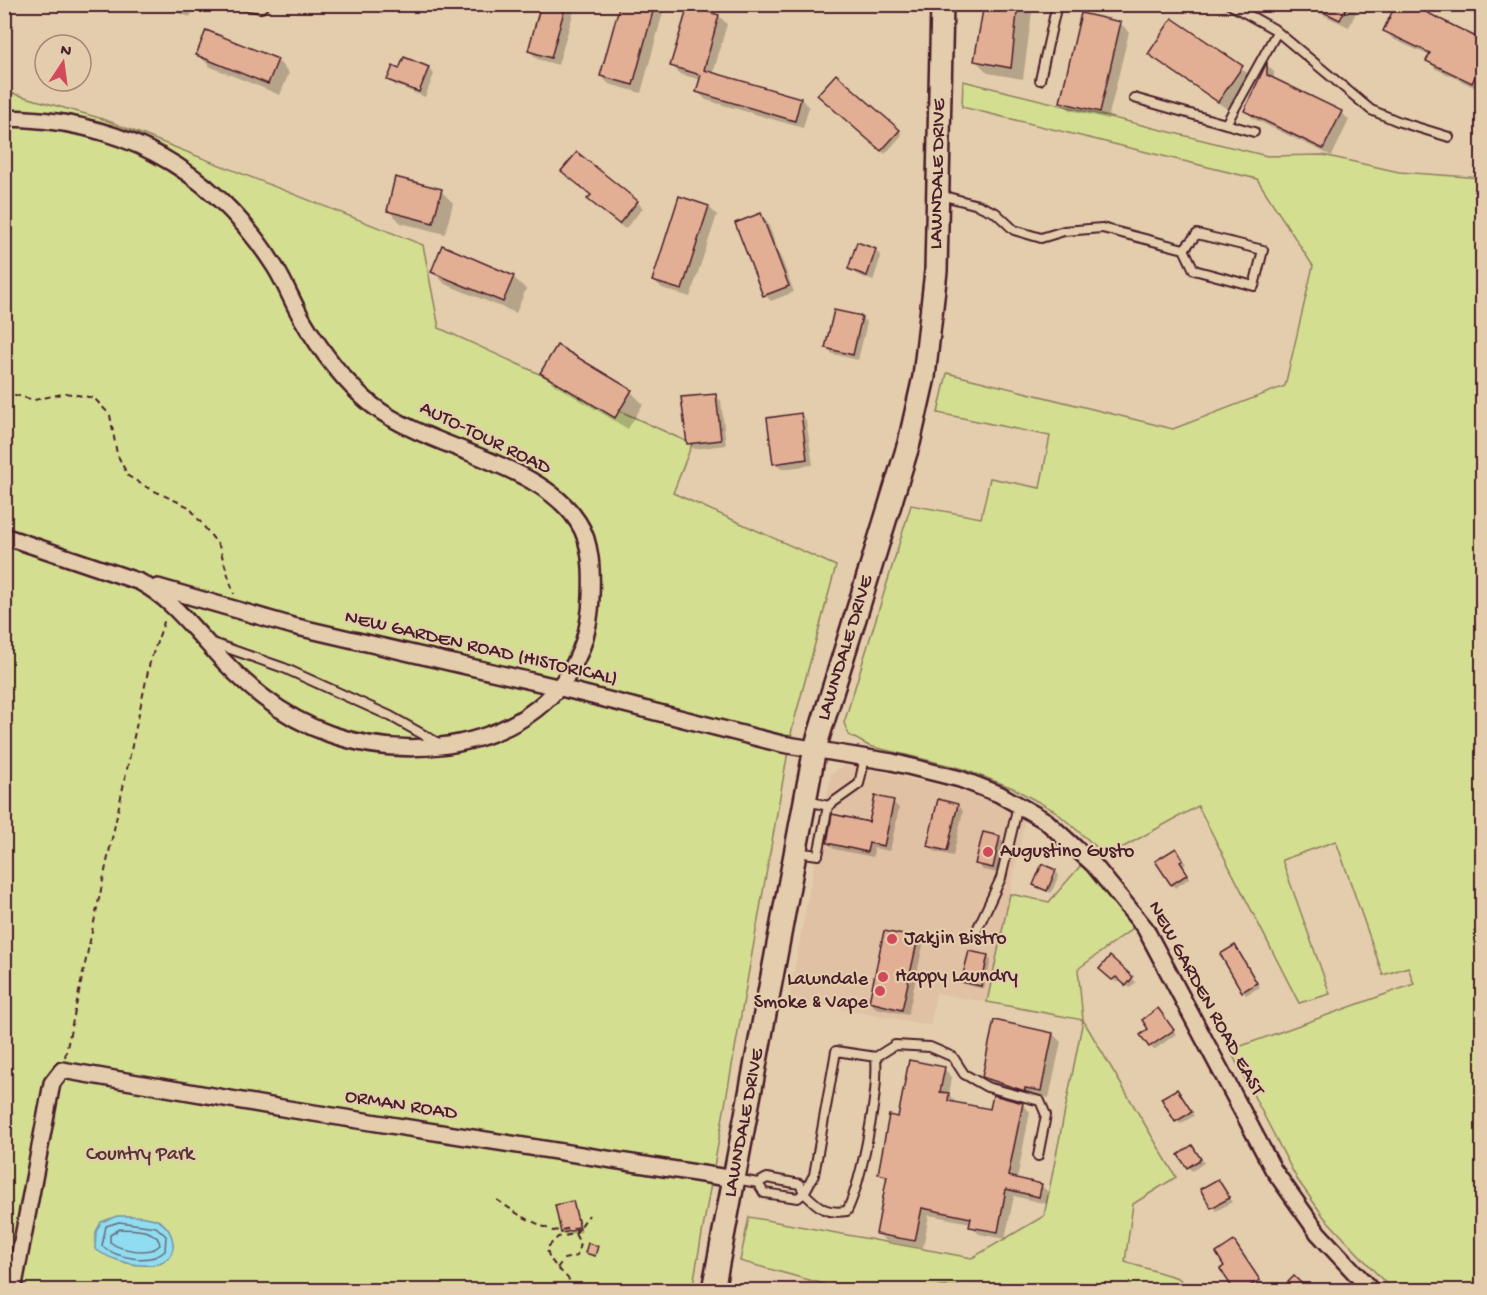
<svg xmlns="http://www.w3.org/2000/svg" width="1487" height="1295" font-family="'Gochi Hand',sans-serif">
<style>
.built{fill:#e0c1a3}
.green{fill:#d3de91;stroke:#8e7e5e;stroke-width:1.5}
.water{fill:#90dcf0;stroke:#7490a1;stroke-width:1.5}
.shadow{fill:#0003}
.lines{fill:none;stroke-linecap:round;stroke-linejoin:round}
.shore{stroke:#666b7a;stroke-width:1.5}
.building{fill:#e2af94;stroke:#4a1f2b;stroke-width:1.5}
.lane-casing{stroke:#4a1f2b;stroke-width:12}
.street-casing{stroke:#4a1f2b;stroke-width:20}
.secondary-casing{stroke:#4a1f2b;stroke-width:26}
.path{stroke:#4a1f2b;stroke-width:2;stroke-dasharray:6 4.5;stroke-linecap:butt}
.lane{stroke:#e3cdac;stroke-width:8}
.street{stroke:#e3cdac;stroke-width:15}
.secondary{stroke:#e3cdac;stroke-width:21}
.poi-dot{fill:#d1495b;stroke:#e3cdac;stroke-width:2}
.labels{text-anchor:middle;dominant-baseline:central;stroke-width:4.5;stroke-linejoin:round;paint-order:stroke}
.street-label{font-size:20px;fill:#4a1f2b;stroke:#e3cdac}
.poi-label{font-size:20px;fill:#4a1f2b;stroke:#e3cdac;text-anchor:start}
.park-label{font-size:20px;fill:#583235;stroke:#e3cdac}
</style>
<rect width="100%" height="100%" fill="#e3cdac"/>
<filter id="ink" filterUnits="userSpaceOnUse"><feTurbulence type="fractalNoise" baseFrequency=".0167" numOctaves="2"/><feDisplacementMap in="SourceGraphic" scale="12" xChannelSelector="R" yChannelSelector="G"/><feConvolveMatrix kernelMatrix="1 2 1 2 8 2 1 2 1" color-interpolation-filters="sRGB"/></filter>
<g filter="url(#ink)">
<polygon class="built" points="854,765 966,792 988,800 1025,820 987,1002 936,993 930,1025 789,999 831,774 841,767"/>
<g class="green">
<polygon points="963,81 1267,156 1323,155 1399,172 1482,178 1482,1290 1392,1290 1324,1217 1297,1179 1230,1050 1414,984 1408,967 1383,975 1336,841 1282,860 1330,994 1299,1003 1198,806 1107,856 1055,811 1013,788 960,768 869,746 849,735 844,723 911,505 981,518 990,478 1040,488 1050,436 938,413 947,373 1173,429 1285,386 1313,266 1257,179 962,107"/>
<polygon points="4,91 103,119 423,245 439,328 692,444 673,493 836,566 792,729 692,1290 5,1290"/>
<polygon points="1082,864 1133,928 1078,969 1083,1020 1176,1177 1133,1204 1125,1262 1178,1278 1192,1290 1022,1290 1017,1285 823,1290 824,1284 740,1261 749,1217 972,1258 1044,1216 1083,1020 987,1002 1010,894 1049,902"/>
</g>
<path class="water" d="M 117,1216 C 130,1216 148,1215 159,1221 C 174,1229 180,1254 162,1262 C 142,1271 111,1260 95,1249 L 96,1232 L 101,1222 Z"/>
<g class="shadow">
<polygon points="149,4 194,4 190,17"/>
<polygon points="452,4 481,4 479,12"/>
<polygon points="542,4 576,4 558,65 537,59 529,50"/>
<polygon points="622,4 665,5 641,93 609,84 601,76"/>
<polygon points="985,4 1033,4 1023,79 988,73 976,61"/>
<polygon points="1300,4 1360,4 1349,27"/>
<polygon points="1407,4 1482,41 1482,85 1480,90 1436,69 1428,61 1430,56 1393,39 1385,30"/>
<polygon points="1432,4 1441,4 1436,8"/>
<polygon points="689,8 719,16 727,24 713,74 801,99 809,107 803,128 706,100 698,92 701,80 680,74 672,66"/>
<polygon points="1082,15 1121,24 1129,32 1108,119 1070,110 1061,102"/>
<polygon points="1173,20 1250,75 1227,109 1149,54"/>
<polygon points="198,55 277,60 289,73 280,95 211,67"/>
<polygon points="1267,65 1274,72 1274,80 1341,112 1349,120 1332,156 1254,119 1246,111"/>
<polygon points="428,68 434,74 425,97 395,85 389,79 400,71"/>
<polygon points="822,99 899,131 902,135 885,154"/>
<polygon points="441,191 453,203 445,234 401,223 388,210"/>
<polygon points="637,202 643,208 625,229 595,205"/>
<polygon points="709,207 717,215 690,297 662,288 654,280"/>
<polygon points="761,215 767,221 794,292 771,301 765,295"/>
<polygon points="875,250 881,256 873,281 856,274 850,269"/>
<polygon points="433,271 513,277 526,289 516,313 445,284"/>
<polygon points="861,317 867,323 858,360 833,354 827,348"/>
<polygon points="558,347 631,392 643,404 628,429 555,385 542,373"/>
<polygon points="715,395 721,401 726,445 694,449 688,443"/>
<polygon points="800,414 806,420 813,465 781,469 775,463"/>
<polygon points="893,802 899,808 890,851 874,848 873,857 834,849 828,843 870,824"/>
<polygon points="957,805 963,811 953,856 934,851 929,845"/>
<polygon points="1000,838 1005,844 999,873 983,870 977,864"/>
<polygon points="1179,853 1186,864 1182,867 1190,878 1175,888 1172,884"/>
<polygon points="1055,871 1059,875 1051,893 1034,884"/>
<polygon points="917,940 923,945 908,1015 876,1008 870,1002"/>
<polygon points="1235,947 1260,987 1246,995 1243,991"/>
<polygon points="988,957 991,960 984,989 967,985 963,981"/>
<polygon points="1110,958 1136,982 1130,988 1120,979 1117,983 1101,969"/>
<polygon points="1158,1010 1176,1034 1154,1050 1150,1046 1150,1029"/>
<polygon points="1053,1034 1061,1042 1049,1098 1033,1095 1033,1098 992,1085 984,1077"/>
<polygon points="944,1069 952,1077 949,1095 956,1103 991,1111 1022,1104 1030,1112 1017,1179 1041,1185 1049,1193 1047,1204 1014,1196 1005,1239 979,1234 971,1226 971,1223 929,1215 923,1248 886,1241 878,1233 888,1181 880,1173 899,1119"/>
<polygon points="1177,1090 1194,1116 1180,1124 1177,1121"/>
<polygon points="1196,1151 1204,1163 1192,1171 1188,1167"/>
<polygon points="1218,1180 1232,1202 1216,1211 1202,1189"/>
<polygon points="572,1203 582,1232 566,1235 562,1232"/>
<polygon points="1234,1243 1265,1286 1258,1290 1236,1290 1222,1269 1226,1266"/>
</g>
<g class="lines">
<g class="shore">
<path d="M 119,1222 L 156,1227 L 166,1236 L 165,1251 C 150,1265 117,1258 102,1246 L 106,1226 Z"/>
<path d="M 120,1229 C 133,1230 158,1228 160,1245 C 149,1256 120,1250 110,1242 L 110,1235 Z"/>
</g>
</g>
<g class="building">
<polygon points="541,4 566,4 551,58 528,51"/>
<polygon points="620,4 655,4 633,85 600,76"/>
<polygon points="984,4 1018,4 1011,68 974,61"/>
<polygon points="1307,4 1348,4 1340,20"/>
<polygon points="1396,4 1410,4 1482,40 1482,61 1472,83 1426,61 1430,53 1383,31"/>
<polygon points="688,6 719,15 704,70 801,98 795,121 696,92 701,75 670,66"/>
<polygon points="1081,13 1121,22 1100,112 1060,102"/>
<polygon points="1172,18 1243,66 1218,102 1148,54"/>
<polygon points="206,30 278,59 268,84 196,55"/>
<polygon points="404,57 429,67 419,92 387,80 393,66 399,69"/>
<polygon points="1267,62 1267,75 1342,111 1323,149 1244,111"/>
<polygon points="836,74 900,130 881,151 817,95"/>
<polygon points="577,152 638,201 619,224 587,199 591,195 561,171"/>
<polygon points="395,177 442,189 433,223 387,211"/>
<polygon points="679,196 709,206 682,290 652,281"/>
<polygon points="761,213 789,286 763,296 735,223"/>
<polygon points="857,242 876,249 867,276 848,269"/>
<polygon points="442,245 514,276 503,302 431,272"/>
<polygon points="834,310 862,316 853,355 825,348"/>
<polygon points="557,345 632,390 615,418 540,373"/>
<polygon points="716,394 721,440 687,444 681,397"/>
<polygon points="801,413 807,459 773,464 767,418"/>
<polygon points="875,796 894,800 884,846 869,843 867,852 827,843 832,814 869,822"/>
<polygon points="938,799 958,804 947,851 927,846"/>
<polygon points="983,832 1000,836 993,868 975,864"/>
<polygon points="1176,848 1183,860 1180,862 1188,874 1171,885 1155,861"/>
<polygon points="1042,864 1056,870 1047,891 1033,885"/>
<polygon points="884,931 918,938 902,1010 869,1002"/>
<polygon points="1235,945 1257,983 1242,992 1220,954"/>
<polygon points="969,951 988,955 981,986 961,982"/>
<polygon points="1110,956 1133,977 1126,986 1116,977 1112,980 1099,969"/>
<polygon points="1158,1008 1174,1030 1149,1047 1140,1035 1148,1029 1142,1020"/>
<polygon points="994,1020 1053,1033 1041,1091 1025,1088 1025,1091 982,1077"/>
<polygon points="909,1060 945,1067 940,1092 949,1093 948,1101 990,1109 993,1095 1023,1103 1008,1176 1042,1184 1039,1197 1006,1189 998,1232 969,1227 971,1218 922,1208 915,1241 876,1234 887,1176 878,1174 889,1115 898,1117"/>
<polygon points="1177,1089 1192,1112 1175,1122 1161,1098"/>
<polygon points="1192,1145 1201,1159 1187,1168 1178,1155"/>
<polygon points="1218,1179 1230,1198 1211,1208 1200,1189"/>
<polygon points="573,1201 580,1229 561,1233 555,1205"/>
<polygon points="1234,1241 1260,1280 1243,1290 1234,1290 1220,1269 1224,1266 1216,1253"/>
<polygon points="588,1243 598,1246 595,1256 585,1253"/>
<polygon points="1294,1276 1308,1290 1280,1290"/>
</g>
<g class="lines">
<defs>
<g id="lane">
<polyline points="237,4 261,8 266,4"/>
<polyline points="1229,4 1274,29 1371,110 1400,122 1449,137"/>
<polyline points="1040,80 1057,4"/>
<polyline points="1134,98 1254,132"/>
<polyline points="1226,124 1277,32"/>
<polyline points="940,195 978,205 996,213 1014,230 1041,238 1064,231 1102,228 1184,249 1197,234 1263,250 1254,286 1194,270 1184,249"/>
<polyline points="210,642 284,668 390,716 440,744"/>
<polyline points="828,806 859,784 865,757"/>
<polyline points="796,852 818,855 828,806 808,801"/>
<polyline points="975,934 1001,878 1018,805"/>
<path d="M 876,1057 C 879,1092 862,1180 847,1211 C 825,1214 820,1208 804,1193 L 814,1175 L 836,1051 L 876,1057 L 895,1045 L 930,1047 L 953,1057 L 964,1074 L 987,1087 L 1040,1101 L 1046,1115 L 1038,1156"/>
<polyline points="735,1179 758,1183 767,1178 800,1184 804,1193 798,1198 764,1193 758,1183"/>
</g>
<g id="street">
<path d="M 4,118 C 122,119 212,168 275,267 C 285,283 292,301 301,317 C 319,348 344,382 372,405 C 429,450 539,461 578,522 C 592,543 592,573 591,597 C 587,732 438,772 330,734 C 280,717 241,682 207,643 C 185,619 169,598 140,582 L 4,536"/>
<polyline points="158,587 293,626 557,687 782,744 892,762 960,779 999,794 1046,821 1093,864 1145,928 1273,1169 1318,1233 1371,1290"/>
<polyline points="13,1290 52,1083 62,1070 288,1109 734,1179"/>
</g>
<g id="secondary">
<path id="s1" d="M 713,1290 L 815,748 L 909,443 L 924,377 L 936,271 L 942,4"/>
</g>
</defs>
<use href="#lane" class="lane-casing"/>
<use href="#street" class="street-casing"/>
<use href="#secondary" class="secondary-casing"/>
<g class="path">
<polyline points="4,392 34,400 66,393 94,398 110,415 117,454 128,476 148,488 189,507 219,546 234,594"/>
<polyline points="65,1057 150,662 165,619"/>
<polyline points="497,1200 521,1216 553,1231 581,1227"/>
<polyline points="575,1234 589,1215"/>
<path d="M 557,1268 L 564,1259 L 577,1256 L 580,1243 L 575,1234 L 558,1237 L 547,1248 C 549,1267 568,1272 575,1290"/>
</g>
<use href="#lane" class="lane"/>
<use href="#street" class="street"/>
<use href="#secondary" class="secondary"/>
</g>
</g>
<g class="poi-dot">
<circle cx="988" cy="852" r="6"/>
<circle cx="892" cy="939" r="6"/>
<circle cx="883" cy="977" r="6"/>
<circle cx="880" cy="991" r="6"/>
</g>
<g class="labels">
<g class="street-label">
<text stroke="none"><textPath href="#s1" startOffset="1142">LAWNDALE DRIVE</textPath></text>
<text transform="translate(485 439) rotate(26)">AUTO-TOUR ROAD</text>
<text stroke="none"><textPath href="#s1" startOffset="656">LAWNDALE DRIVE</textPath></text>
<text transform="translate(481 649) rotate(13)">NEW GARDEN ROAD (HISTORICAL)</text>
<text transform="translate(1205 999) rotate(61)">NEW GARDEN ROAD EAST</text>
<text transform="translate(401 1106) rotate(9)">ORMAN ROAD</text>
<text stroke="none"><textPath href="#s1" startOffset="170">LAWNDALE DRIVE</textPath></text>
</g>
<g class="poi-label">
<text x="1000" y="852">Augustino Gusto</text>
<text x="904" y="939">Jakjin Bistro</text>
<text x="895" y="977">Happy Laundry</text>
<text x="868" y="980" text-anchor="end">Lawndale<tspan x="868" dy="23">Smoke &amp; Vape</tspan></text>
</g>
<g class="park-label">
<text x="140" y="1155">Country Park</text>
</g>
</g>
<rect width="1487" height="1295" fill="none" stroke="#e3cdac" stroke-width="24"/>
<rect x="12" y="12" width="1463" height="1271" fill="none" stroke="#4a1f2b" stroke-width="2" filter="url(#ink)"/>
<g transform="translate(63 63) rotate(13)"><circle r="28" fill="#e3cdac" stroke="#a68778" stroke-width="1.5"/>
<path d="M0-4.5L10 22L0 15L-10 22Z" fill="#d1495b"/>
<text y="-9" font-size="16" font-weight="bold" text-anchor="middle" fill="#4a1f2b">N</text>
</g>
</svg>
